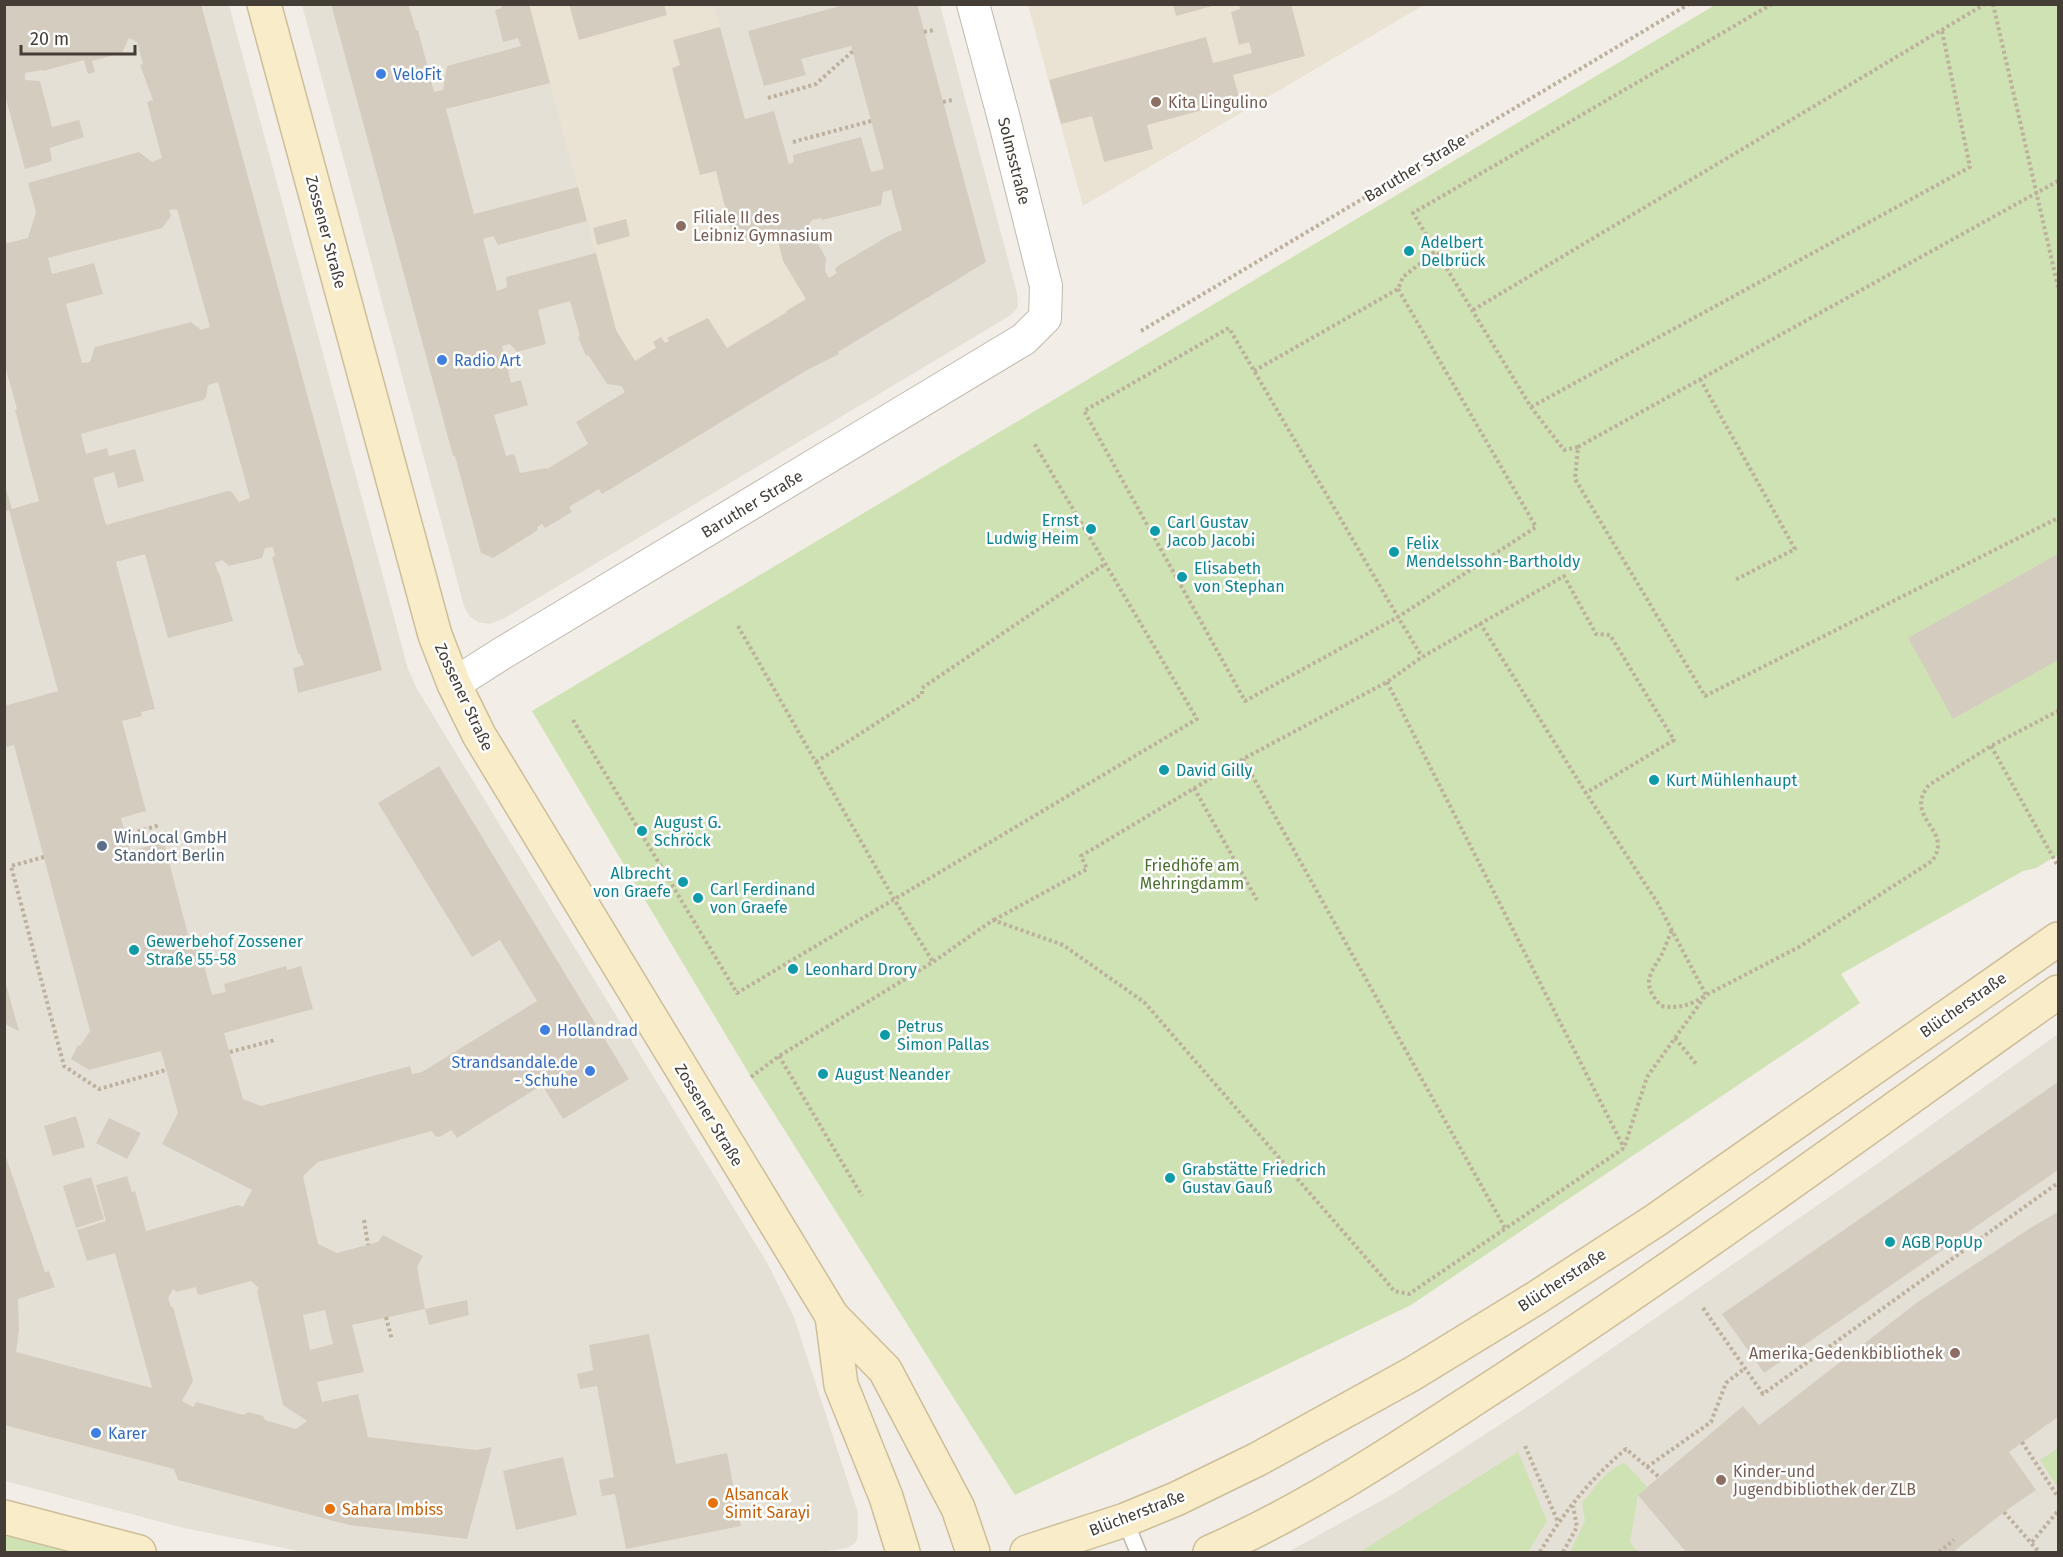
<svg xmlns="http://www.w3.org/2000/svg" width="2063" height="1557" font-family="'Fira Sans',sans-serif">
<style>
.residential{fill:#e5e0d5}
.education{fill:#eae2d2}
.green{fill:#cfe2b3}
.building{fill:#d5ccc0;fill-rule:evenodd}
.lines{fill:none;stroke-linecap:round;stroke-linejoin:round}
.lane-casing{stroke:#bfb8ad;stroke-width:18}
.street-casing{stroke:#bfb8ad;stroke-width:34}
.secondary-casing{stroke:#cdbe9a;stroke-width:36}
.path{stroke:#bdb09d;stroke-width:4;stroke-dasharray:3 3;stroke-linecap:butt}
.lane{stroke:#fff;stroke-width:15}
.street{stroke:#fff;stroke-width:32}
.secondary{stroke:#f9ecc9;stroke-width:33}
.shop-dot{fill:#3f7fe0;stroke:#fff;stroke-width:2}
.education-dot{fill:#8d6e63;stroke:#fff;stroke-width:2}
.culture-dot{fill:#0f9aa8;stroke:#fff;stroke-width:2}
.service-dot{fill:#5c6f8a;stroke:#fff;stroke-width:2}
.food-dot{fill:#e8710a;stroke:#fff;stroke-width:2}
.labels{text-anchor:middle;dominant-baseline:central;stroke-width:5;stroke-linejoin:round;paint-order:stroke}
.shop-label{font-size:16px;fill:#366cbe;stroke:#fff;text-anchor:start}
.education-label{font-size:16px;fill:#785e54;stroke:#fff;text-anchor:start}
.street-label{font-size:16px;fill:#443e37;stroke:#fff}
.culture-label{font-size:16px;fill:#0d838f;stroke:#fff;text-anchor:start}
.service-label{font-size:16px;fill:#4e5e75;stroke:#fff;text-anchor:start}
.park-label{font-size:16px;fill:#4b702f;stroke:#fff}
.food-label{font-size:16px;fill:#c56008;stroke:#fff;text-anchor:start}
</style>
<rect width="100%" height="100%" fill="#f2eee7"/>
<g class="residential">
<polygon points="4,5 229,5 408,669 417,689 769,1266 794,1317 858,1513 858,1537 855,1543 848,1548 820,1552 303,1552 184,1528 5,1481"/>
<polygon points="302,5 940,5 1017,293 1018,307 1011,315 503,619 489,624 478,622 470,617 464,606"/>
<polygon points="2058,1034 2058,1552 1288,1552 1395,1493 1542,1397 1874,1166"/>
</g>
<g class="education">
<polygon points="529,5 714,5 783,261 839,354 807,370 685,444 616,330"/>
<polygon points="1028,5 1424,5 1083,206"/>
</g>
<g class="green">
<polygon points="1715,5 2058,5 2058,855 2036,868 2023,871 1841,974 1860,1003 1411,1305 1015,1495 751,1077 532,711"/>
<polygon points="2058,1448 2058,1488 2040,1460"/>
<polygon points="1518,1452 1547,1521 1528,1552 1360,1552"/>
<path d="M 1625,1463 L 1647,1487 L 1638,1495 L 1630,1542 L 1638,1552 L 1570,1552 L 1585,1521 L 1582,1503 C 1594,1489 1607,1468 1625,1463 Z"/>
<polygon points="5,1534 75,1552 5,1552"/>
</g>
<g class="building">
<path d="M 16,4 L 201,4 L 382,670 L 298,693 L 293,668 L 304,665 L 300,654 L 298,654 L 272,557 L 275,556 L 273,547 L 265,548 L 262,558 L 229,566 L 222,560 L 215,563 L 218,573 L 219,572 L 233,621 L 168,638 L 145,554 L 116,562 L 155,709 L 141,712 L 142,716 L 122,721 L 146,811 L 121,818 L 130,851 L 164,842 L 188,935 L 195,933 L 212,995 L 226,992 L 224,984 L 286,966 L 287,970 L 301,966 L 313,1009 L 224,1033 L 243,1099 L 261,1106 L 410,1066 L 412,1074 L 422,1072 L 537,1001 L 500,940 L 472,957 L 378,803 L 439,766 L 629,1079 L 563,1119 L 542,1085 L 457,1138 L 451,1130 L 440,1137 L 435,1136 L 432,1131 L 318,1162 L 303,1176 L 318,1244 L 337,1253 L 378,1242 L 383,1235 L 423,1256 L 417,1267 L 425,1309 L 467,1300 L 469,1315 L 429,1325 L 425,1309 L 352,1325 L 364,1372 L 317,1382 L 322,1402 L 358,1394 L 368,1437 L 476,1450 L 492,1447 L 467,1539 L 349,1525 L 178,1480 L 174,1469 L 4,1425 L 4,1151 L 45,1272 L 49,1271 L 55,1287 L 18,1299 L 19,1330 L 16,1352 L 152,1388 L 115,1253 L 87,1261 L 77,1230 L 106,1221 L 96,1185 L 127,1176 L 132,1192 L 135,1191 L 146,1231 L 238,1205 L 243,1207 L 252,1190 L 162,1144 L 178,1113 L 161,1051 L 89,1070 L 71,1059 L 78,1045 L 80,1046 L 90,1031 L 14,745 L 4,748 L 4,706 L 58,691 L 9,510 L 4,512 L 4,483 L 12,509 L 39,501 L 15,410 L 17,409 L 4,362 L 4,244 L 28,238 L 36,212 L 28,183 L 139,152 L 152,162 L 162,158 L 147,102 L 153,100 L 140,65 L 143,64 L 137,42 L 129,38 L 122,53 L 92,61 L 95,72 L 88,74 L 84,60 L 43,71 L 42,70 L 25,73 L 25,80 L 40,81 L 52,127 L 79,120 L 84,137 L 50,148 L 52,161 L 25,169 L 4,92 L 4,7 ZM 177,209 L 210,327 L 201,330 L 191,322 L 95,347 L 90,362 L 82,363 L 66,304 L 103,294 L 94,263 L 52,274 L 48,258 L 162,228 L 171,216 L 169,210 ZM 218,382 L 250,498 L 239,502 L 232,492 L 228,491 L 106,525 L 93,478 L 114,472 L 118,488 L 144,481 L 135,449 L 109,456 L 107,448 L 86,454 L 81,434 L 203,400 L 206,397 L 208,385 ZM 251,1281 L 259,1288 L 257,1291 L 283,1405 L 307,1421 L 296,1429 L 265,1420 L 263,1416 L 248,1412 L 244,1415 L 196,1402 L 193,1407 L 182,1401 L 193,1381 L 173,1307 L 171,1307 L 168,1298 L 173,1289 L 177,1292 L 196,1287 L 197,1293 L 200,1295 ZM 325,1310 L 333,1344 L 310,1350 L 303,1315 Z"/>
<path d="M 331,4 L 408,4 L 416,30 L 418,30 L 434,92 L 443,90 L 447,66 L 521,46 L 518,38 L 503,42 L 495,10 L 502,8 L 501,4 L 529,4 L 550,83 L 446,109 L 474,214 L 578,187 L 587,221 L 498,245 L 493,236 L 483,239 L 497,291 L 507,287 L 506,277 L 596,253 L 616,330 L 635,361 L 656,348 L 653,342 L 661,337 L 665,343 L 669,341 L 667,338 L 708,318 L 727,348 L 787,312 L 786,311 L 806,299 L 783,261 L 776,232 L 734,243 L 716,171 L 700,175 L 672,68 L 680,65 L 673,40 L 720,27 L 745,119 L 774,111 L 789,164 L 794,162 L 793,155 L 861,137 L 871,172 L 884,169 L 851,46 L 801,59 L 806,75 L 764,86 L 748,31 L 847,4 L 917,4 L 986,262 L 838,352 L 839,354 L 807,370 L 614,487 L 602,494 L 599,489 L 569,507 L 572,512 L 545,528 L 542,524 L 537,527 L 538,530 L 493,558 L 481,553 L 455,456 L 453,456 ZM 891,190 L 902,230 L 890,235 L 836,267 L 835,270 L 837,273 L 829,278 L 825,271 L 826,258 L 808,226 L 812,220 L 822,218 L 822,220 L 881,205 L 883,192 ZM 570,301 L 580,336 L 578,337 L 586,356 L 588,355 L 607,384 L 621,386 L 625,392 L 576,422 L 588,444 L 547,469 L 546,468 L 520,473 L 515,456 L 513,454 L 506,456 L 494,415 L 528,405 L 521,380 L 511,383 L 502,346 L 510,344 L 517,352 L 546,344 L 538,310 Z"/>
<polygon points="569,4 664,4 667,15 579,40"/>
<polygon points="1173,4 1216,4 1216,5 1176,16"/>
<polygon points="1239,4 1291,4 1305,56 1233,75 1240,100 1147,125 1153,149 1104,162 1092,116 1061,124 1049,80 1206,37 1213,63 1252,53 1249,42 1239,45 1231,12 1240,9"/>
<polygon points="626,219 630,236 597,245 593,228"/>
<polygon points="2058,554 2058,660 1953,719 1908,638"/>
<polygon points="5,981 19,1031 5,1024"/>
<polygon points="2058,1082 2058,1170 1764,1373 1722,1314"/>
<polygon points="76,1116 85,1147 53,1156 44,1126"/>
<polygon points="109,1118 141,1133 127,1159 96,1143"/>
<polygon points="91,1177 104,1219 76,1228 63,1186"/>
<polygon points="2058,1212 2058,1417 2009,1452 2036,1490 2004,1512 1953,1552 1686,1552 1638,1495 1743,1406 1759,1425 1919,1301 2032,1227"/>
<polygon points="649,1334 676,1464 727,1453 741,1526 626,1549 615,1494 602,1496 599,1480 614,1477 597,1386 580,1389 577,1374 593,1370 589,1345"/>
<polygon points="563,1457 577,1515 516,1530 503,1471"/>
</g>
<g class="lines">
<defs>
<polyline id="lane" points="1125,1520 1138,1552"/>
<polyline id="street" points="454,684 501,654 1024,339 1045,318 1046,286 1003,115 973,4"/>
<g id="secondary">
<polyline points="264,4 435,635 454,684 479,735 832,1316 885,1370 958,1508 973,1552"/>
<polyline points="832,1316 841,1385 886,1497 903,1552"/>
<polyline points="4,1517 139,1552"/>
<polyline points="1027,1552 1125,1520 1176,1499 1258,1459 1412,1374 1536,1298 1656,1220 2058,939"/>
<path d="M 1210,1552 C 1315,1506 1409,1441 1505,1379 C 1693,1256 1875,1122 2058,992"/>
</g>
</defs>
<use href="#lane" class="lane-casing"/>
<use href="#street" class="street-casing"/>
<use href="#secondary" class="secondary-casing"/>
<g class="path">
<polyline points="1772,4 1413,213 1531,407 1564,450 1578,447 1575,479 1705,696 2058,518"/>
<polyline points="1993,4 2058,287"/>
<polyline points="924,32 934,30"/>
<polyline points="768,98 816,84 853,51"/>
<polyline points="943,102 952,100"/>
<polyline points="793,142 871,121"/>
<polyline points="1398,289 1536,527 1398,617 1245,701 1084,411 1229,328 1398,617 1422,657"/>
<polyline points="1473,310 1985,4"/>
<polyline points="1141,331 1689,4"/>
<polyline points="1254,371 1398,289 1403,277 1436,251"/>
<polyline points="1700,379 1795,549 1735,580"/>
<polyline points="1531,407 1970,167 1942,31"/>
<polyline points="1578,447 2058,181"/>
<path d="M 1480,623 L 1586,793 L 1657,902 L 1706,995 C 1691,1005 1680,1009 1661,1006 C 1643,985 1647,978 1661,956 C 1665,948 1668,939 1672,930"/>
<polyline points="738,626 894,899 933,962"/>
<polyline points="1387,682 1624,1148"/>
<polyline points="573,720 737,993 1197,719 1034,443"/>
<polyline points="1991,746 2058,866"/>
<polyline points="1243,759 1505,1228"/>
<polyline points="816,762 922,694 922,688 1105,564"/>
<polyline points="1194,788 1257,900"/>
<polyline points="126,835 160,825"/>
<polyline points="44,857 11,866 64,1066 99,1089 166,1070"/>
<polyline points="994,920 1087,869 1081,856 1243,759 1387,682 1422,657 1564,576 1596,634 1610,635 1674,740 1586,793"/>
<polyline points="1675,1038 1697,1065"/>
<polyline points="230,1052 275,1040"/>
<polyline points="779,1056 862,1196"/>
<path d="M 751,1077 L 779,1056 L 933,962 L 993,920 L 1063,945 L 1144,1002 L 1386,1281 L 1394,1291 L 1409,1294 L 1624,1148 L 1647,1077 L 1706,995 L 1799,947 L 1932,861 C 1955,830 1902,818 1929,785 L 1991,746 L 2058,711"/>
<polyline points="364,1220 368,1245"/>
<polyline points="1703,1308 1763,1394 2058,1183"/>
<polyline points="386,1317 392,1340"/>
<polyline points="2022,1442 2058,1497"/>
<polyline points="1525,1446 1558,1522"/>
<polyline points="1647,1467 1711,1422 1726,1383 1745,1368"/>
<polyline points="2004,1512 2039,1552"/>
<polyline points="2032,1542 2058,1511"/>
<path d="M 1540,1552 C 1563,1513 1591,1478 1626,1449 L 1659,1477"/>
<polyline points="1563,1552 1577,1527 1573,1506"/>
<polyline points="1939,1552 1954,1540"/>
</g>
<use href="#lane" class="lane"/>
<use href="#street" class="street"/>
<use href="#secondary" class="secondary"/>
</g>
<g class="shop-dot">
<circle cx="381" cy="74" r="6"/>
<circle cx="442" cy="360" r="6"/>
<circle cx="545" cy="1030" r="6"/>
<circle cx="590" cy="1071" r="6"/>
<circle cx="96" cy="1433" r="6"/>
</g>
<g class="education-dot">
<circle cx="1156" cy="102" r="6"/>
<circle cx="681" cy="226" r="6"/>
<circle cx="1955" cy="1353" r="6"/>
<circle cx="1721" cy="1480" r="6"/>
</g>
<g class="culture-dot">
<circle cx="1409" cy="251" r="6"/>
<circle cx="1091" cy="529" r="6"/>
<circle cx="1155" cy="531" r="6"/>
<circle cx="1394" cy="552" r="6"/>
<circle cx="1182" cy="577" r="6"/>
<circle cx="1164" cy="770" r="6"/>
<circle cx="1654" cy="780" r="6"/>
<circle cx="642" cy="831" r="6"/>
<circle cx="683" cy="882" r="6"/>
<circle cx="698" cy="898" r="6"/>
<circle cx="134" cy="950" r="6"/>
<circle cx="793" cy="969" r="6"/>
<circle cx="885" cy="1035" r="6"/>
<circle cx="823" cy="1074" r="6"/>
<circle cx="1170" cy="1178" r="6"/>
<circle cx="1890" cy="1242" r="6"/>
</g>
<circle class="service-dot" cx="102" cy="846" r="6"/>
<g class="food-dot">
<circle cx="713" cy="1503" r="6"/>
<circle cx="330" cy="1509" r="6"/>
</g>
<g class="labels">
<g class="shop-label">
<text x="393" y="74">VeloFit</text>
<text x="454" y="360">Radio Art</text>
<text x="557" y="1030">Hollandrad</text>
<text x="578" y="1062" text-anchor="end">Strandsandale.de<tspan x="578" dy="18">- Schuhe</tspan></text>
<text x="108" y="1433">Karer</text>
</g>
<g class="education-label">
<text x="1168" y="102">Kita Lingulino</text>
<text x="693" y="217">Filiale II des<tspan x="693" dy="18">Leibniz Gymnasium</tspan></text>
<text x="1943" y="1353" text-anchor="end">Amerika-Gedenkbibliothek</text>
<text x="1733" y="1471">Kinder-und<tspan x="1733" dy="18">Jugendbibliothek der ZLB</tspan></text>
</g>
<g class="street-label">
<text transform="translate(1014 161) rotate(76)">Solmsstraße</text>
<text transform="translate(1415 168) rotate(-31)">Baruther Straße</text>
<text transform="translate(326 232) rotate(75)">Zossener Straße</text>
<text transform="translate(752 504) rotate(-31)">Baruther Straße</text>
<text transform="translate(464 697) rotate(65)">Zossener Straße</text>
<text transform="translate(1963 1005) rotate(-35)">Blücherstraße</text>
<text transform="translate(709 1115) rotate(59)">Zossener Straße</text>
<text transform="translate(1562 1280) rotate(-33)">Blücherstraße</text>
<text transform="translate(1137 1513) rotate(-21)">Blücherstraße</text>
</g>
<g class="culture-label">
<text x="1421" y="242">Adelbert<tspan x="1421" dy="18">Delbrück</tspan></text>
<text x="1079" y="520" text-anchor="end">Ernst<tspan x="1079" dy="18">Ludwig Heim</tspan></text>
<text x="1167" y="522">Carl Gustav<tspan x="1167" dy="18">Jacob Jacobi</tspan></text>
<text x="1406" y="543">Felix<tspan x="1406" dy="18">Mendelssohn-Bartholdy</tspan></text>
<text x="1194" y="568">Elisabeth<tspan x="1194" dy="18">von Stephan</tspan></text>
<text x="1176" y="770">David Gilly</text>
<text x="1666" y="780">Kurt Mühlenhaupt</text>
<text x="654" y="822">August G.<tspan x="654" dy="18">Schröck</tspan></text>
<text x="671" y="873" text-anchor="end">Albrecht<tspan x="671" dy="18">von Graefe</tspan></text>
<text x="710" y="889">Carl Ferdinand<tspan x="710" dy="18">von Graefe</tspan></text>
<text x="146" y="941">Gewerbehof Zossener<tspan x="146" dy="18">Straße 55-58</tspan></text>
<text x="805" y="969">Leonhard Drory</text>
<text x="897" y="1026">Petrus<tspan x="897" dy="18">Simon Pallas</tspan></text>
<text x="835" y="1074">August Neander</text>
<text x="1182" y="1169">Grabstätte Friedrich<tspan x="1182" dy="18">Gustav Gauß</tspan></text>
<text x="1902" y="1242">AGB PopUp</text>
</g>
<g class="service-label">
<text x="114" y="837">WinLocal GmbH<tspan x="114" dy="18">Standort Berlin</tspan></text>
</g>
<g class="park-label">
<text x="1192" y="865">Friedhöfe am<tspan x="1192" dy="18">Mehringdamm</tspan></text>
</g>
<g class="food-label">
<text x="725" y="1494">Alsancak<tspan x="725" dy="18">Simit Sarayi</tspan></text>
<text x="342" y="1509">Sahara Imbiss</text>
</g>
</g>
<rect width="2063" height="1557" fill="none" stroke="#443e37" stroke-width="12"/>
<path d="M21 45v9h114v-9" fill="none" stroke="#443e37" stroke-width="3"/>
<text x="30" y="45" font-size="18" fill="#443e37" stroke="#ffffff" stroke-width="4.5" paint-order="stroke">20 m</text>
</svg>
